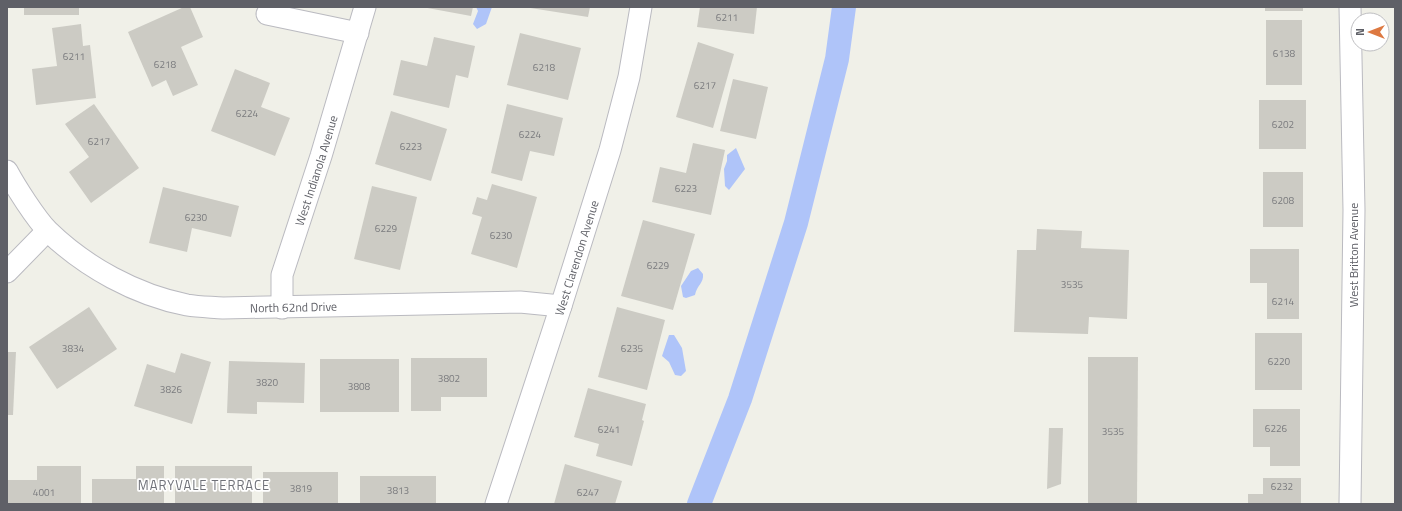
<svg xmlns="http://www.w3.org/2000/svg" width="1402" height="511" font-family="'Titillium Web',sans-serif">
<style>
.water{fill:#afc4f9}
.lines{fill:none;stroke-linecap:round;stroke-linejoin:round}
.canal{stroke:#afc4f9;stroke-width:24}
.building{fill:#cccbc4}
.minor-casing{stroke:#babac0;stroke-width:23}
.minor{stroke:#fff;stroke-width:21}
.labels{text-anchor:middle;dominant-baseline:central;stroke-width:3.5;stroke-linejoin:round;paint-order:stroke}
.number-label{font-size:10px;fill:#7a7b7e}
.street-label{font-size:12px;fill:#5f6067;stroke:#fff}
.neighbourhood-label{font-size:13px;letter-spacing:1px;fill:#707279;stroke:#fff}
</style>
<rect width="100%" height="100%" fill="#f0f0e8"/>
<g class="water">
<polygon points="476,7 492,7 486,24 477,29 473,24 478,11"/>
<polygon points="736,148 745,169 729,190 725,186 724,169 727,161 727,155"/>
<path d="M 698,268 L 703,274 C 704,283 697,285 695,295 L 686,298 L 683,297 L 681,286 L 691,271 Z"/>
<polygon points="669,335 674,335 682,348 686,371 681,376 675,375 669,362 662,356"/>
</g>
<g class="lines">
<polyline class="canal" points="699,504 740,399 796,223 837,59 844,7"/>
</g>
<g class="building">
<rect x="24" y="7" width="55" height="8"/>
<polygon points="184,7 190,7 203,37 181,47 198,85 173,96 166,80 152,87 128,32"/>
<polygon points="422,7 473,7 471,16"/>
<polygon points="524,7 590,7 588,17"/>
<polygon points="700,7 757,7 754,34 697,27"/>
<rect x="1265" y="7" width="38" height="4"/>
<rect x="1266" y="20" width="36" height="65"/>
<polygon points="81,24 83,46 90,45 96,98 36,105 32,69 57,66 52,28"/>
<polygon points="520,33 581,48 568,100 507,85"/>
<polygon points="434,37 475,46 468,78 456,75 449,108 393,95 401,60 427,66"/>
<polygon points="698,42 734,54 713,128 676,117"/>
<polygon points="235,69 270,83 261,107 290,118 275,156 211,131"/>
<polygon points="733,79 768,87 756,139 720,131"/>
<rect x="1259" y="100" width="47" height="49"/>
<polygon points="94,104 139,168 91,203 69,172 89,157 65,124"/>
<polygon points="507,104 563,118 554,156 530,151 522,181 491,173"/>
<polygon points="391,111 447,129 431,181 375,164"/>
<polygon points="693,143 725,150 711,215 652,202 660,167 686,173"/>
<rect x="1263" y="172" width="40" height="55"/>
<polygon points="492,184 537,197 517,268 471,254 482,217 472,214 477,197 487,200"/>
<polygon points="372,186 417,197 400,270 354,259"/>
<polygon points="163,187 239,206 231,237 192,228 187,252 149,243"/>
<polygon points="643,220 695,234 673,310 621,296"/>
<polygon points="1037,229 1082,231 1081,248 1129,250 1127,319 1089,317 1088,334 1014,332 1017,250 1036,250"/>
<polygon points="1250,249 1299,249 1299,319 1267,319 1267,283 1250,283"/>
<polygon points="89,307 117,349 57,389 29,347"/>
<polygon points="617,307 665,320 647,390 598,377"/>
<rect x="1255" y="333" width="47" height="57"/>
<polygon points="7,352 16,352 13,415 7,415"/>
<polygon points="181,353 211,362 192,424 134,406 147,364 175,373"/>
<polygon points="1088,357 1138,357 1137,504 1088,504"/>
<polygon points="411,358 487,358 487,397 441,397 441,411 411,411"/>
<rect x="320" y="359" width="79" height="53"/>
<polygon points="229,361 305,363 304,403 257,402 257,414 227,413"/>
<polygon points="588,388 646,404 642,420 644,421 632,466 596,456 599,444 574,437"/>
<polygon points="1253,409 1300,409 1300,466 1270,466 1270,447 1253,447"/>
<polygon points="1049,428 1063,428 1061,484 1047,489"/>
<polygon points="565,464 622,481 615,504 554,504"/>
<polygon points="37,466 81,466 81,504 7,504 7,480 37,480"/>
<polygon points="136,466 164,466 164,504 92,504 92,479 136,479"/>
<rect x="175" y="466" width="77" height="38"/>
<rect x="263" y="472" width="75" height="32"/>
<rect x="360" y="476" width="76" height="28"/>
<polygon points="1263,478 1301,478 1301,504 1248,504 1248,494 1263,494"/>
</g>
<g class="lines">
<defs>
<g id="minor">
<polyline points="1350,7 1354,210 1350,504"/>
<polyline points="267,14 358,33"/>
<path id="s1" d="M 7,171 C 15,186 36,219 48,231 C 85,267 136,295 187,305 C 199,307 211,307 223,308 L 520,302 L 561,306"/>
<polyline points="7,272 47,231"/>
<path id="s2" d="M 282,308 L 282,275 L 321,156 L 365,7"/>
<path id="s3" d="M 496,504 L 561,306 L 610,150 L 629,77 L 641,7"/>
</g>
</defs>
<use href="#minor" class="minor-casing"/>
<use href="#minor" class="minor"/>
</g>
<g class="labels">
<g class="number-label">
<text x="727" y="17">6211</text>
<text x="1284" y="53">6138</text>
<text x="74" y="56">6211</text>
<text x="165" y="64">6218</text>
<text x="544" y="67">6218</text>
<text x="705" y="85">6217</text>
<text x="247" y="113">6224</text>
<text x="1283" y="124">6202</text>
<text x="530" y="134">6224</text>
<text x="99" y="141">6217</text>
<text x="411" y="146">6223</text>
<text x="686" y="188">6223</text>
<text x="1283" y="200">6208</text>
<text x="196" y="217">6230</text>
<text x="386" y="228">6229</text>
<text x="501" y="235">6230</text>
<text x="658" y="265">6229</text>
<text x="1072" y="284">3535</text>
<text x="1283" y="301">6214</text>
<text x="73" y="348">3834</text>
<text x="632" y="348">6235</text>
<text x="1279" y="361">6220</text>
<text x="449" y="378">3802</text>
<text x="267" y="382">3820</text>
<text x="359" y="386">3808</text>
<text x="171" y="389">3826</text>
<text x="1276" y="428">6226</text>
<text x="609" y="429">6241</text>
<text x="1113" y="431">3535</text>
<text x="1282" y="486">6232</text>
<text x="301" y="488">3819</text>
<text x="398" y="490">3813</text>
<text x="44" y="492">4001</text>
<text x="588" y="492">6247</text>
</g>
<g class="street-label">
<text stroke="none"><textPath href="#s2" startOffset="143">West Indianola Avenue</textPath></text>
<text transform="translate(1353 255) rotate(-90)">West Britton Avenue</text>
<text stroke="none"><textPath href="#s3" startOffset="259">West Clarendon Avenue</textPath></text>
<text stroke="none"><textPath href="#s1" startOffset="339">North 62nd Drive</textPath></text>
</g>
<g class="neighbourhood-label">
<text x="204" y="485">MARYVALE TERRACE</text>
</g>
</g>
<rect width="1402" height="511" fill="none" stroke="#5f6067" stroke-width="16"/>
<g transform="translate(1370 32) rotate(270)"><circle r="19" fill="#ffffff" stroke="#bfbfc2"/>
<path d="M0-3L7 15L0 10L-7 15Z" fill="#dd7941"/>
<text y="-6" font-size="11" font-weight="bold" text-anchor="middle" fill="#5f6067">N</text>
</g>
</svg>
